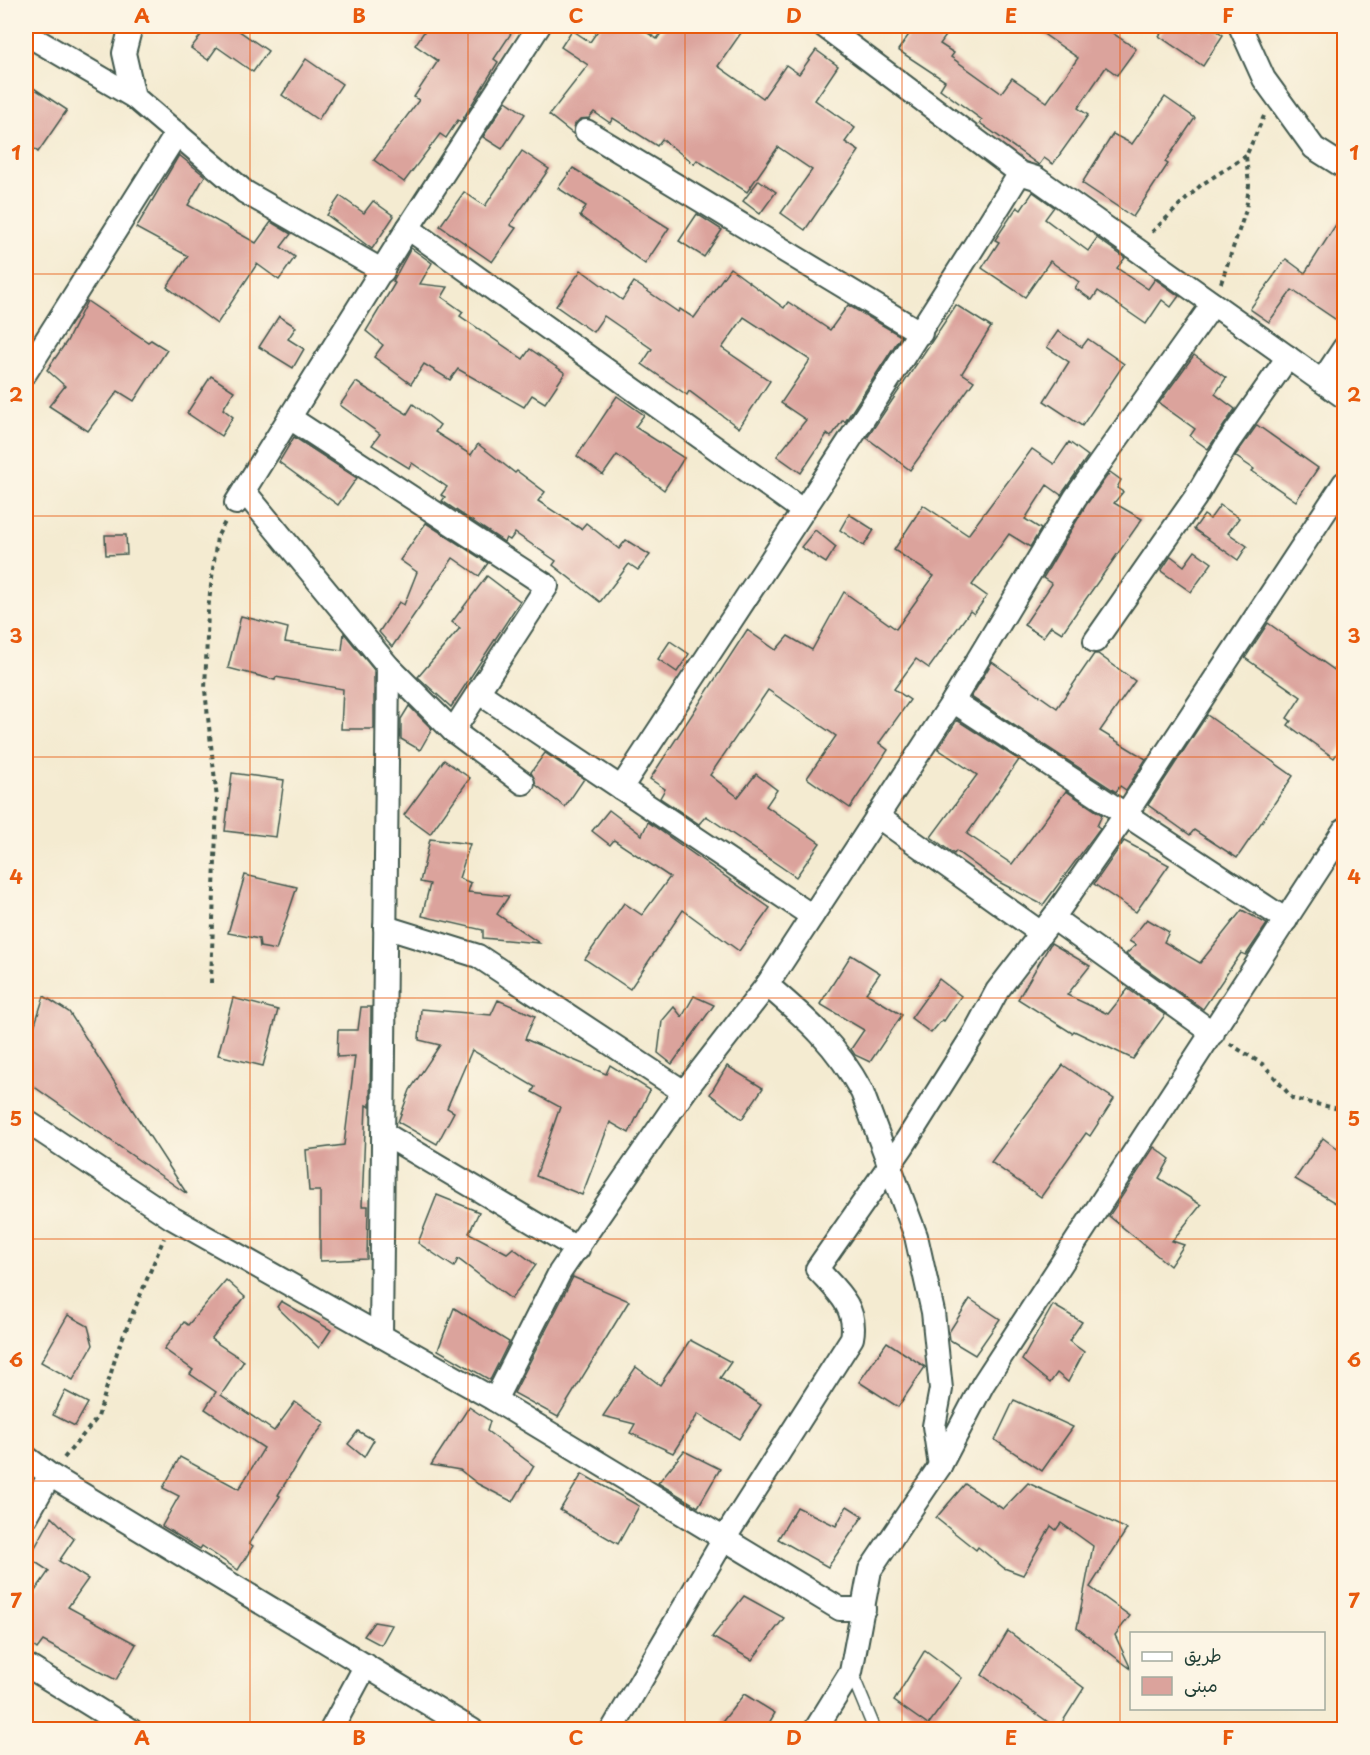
<svg xmlns="http://www.w3.org/2000/svg" width="1370" height="1755" font-family="'Playpen Sans','Playpen Sans Arabic',sans-serif">
<style>
.building{fill:#dba39c}
.lines{fill:none;stroke-linecap:round;stroke-linejoin:round}
.service-casing{stroke:#3f574c;stroke-width:15}
.minor-casing{stroke:#3f574c;stroke-width:26}
.path{stroke:#3f574c;stroke-width:4;stroke-dasharray:4.5 4.5;stroke-linecap:butt}
.service{stroke:#fff;stroke-width:12}
.minor{stroke:#fff;stroke-width:22}
.grid{fill:none;stroke:#e8590c;stroke-width:1.5;stroke-opacity:0.55}
.neatline{fill:none;stroke:#e8590c;stroke-width:2}
.grid-label{font-size:20px;text-anchor:middle;font-weight:bold;fill:#e8590c}
</style>
<rect width="100%" height="100%" fill="#fcf5e5"/>
<filter id="ink" filterUnits="userSpaceOnUse"><feTurbulence type="fractalNoise" baseFrequency=".0167" numOctaves="2"/><feDisplacementMap in="SourceGraphic" scale="12" xChannelSelector="R" yChannelSelector="G"/><feConvolveMatrix kernelMatrix="1 2 1 2 8 2 1 2 1" color-interpolation-filters="sRGB"/></filter>
<filter id="wash" filterUnits="userSpaceOnUse"><feTurbulence type="fractalNoise" baseFrequency=".008" numOctaves="4" result="noise"/><feDisplacementMap in="SourceGraphic" scale="24" xChannelSelector="R" yChannelSelector="G"/><feGaussianBlur stdDeviation="1.35" result="paint"/><feColorMatrix in="noise" values="0 0 0 0 0 0 0 0 0 0 0 0 0 0 0 0 0 1.4 0 .05"/><feComposite in="paint" operator="in"/></filter>
<g filter="url(#wash)">
<rect width="100%" height="100%" fill="#f4ebd1"/>
<g id="blocks">
<g class="building">
<polygon points="208,26 232,26 268,51 253,72 217,47 208,60 191,48"/>
<polygon points="428,26 516,26 494,59 498,62 461,122 458,120 446,138 440,134 404,182 374,160 419,100 414,97 438,61 415,45"/>
<polygon points="601,26 637,26 657,39 666,26 730,26 741,33 718,66 763,98 786,65 799,74 816,50 838,66 815,100 855,128 845,142 859,151 805,230 781,213 812,170 778,147 747,192 697,160 694,164 662,139 657,146 613,118 610,123 594,112 589,118 580,119 575,124 573,134 549,115 588,65 561,47 572,30 590,42"/>
<polygon points="915,26 953,26 940,44 954,53 951,57 1001,93 1012,78 1047,102 1078,58 1032,26 1102,26 1136,49 1117,75 1106,67 1078,108 1088,115 1053,164 1044,158 1039,165 980,123 982,120 940,89 945,81 898,50"/>
<polygon points="1167,26 1195,26 1203,31 1210,26 1223,35 1203,66 1159,36"/>
<polygon points="306,59 342,84 318,120 282,95"/>
<polygon points="26,83 67,110 38,152 26,141"/>
<polygon points="1165,97 1195,118 1165,162 1168,164 1133,217 1082,183 1113,134 1132,144"/>
<polygon points="506,101 525,114 502,149 483,137"/>
<polygon points="522,151 549,169 510,225 516,228 492,262 440,226 464,192 485,206"/>
<polygon points="179,155 205,176 188,205 256,243 271,222 291,234 281,247 295,257 279,280 257,264 217,324 167,287 188,256 136,228"/>
<polygon points="573,168 669,228 645,264 580,216 586,206 558,188"/>
<polygon points="759,180 776,192 760,214 743,201"/>
<polygon points="1033,192 1054,207 1045,219 1088,251 1097,238 1125,258 1117,268 1148,289 1155,279 1179,296 1171,307 1162,300 1146,324 1098,291 1092,300 1075,288 1079,282 1050,261 1025,297 982,268 999,242 995,240 1017,207 1021,210"/>
<polygon points="340,196 364,213 373,201 394,216 372,249 327,215"/>
<polygon points="1344,212 1344,325 1292,290 1269,322 1250,309 1286,259 1305,273"/>
<polygon points="697,214 722,230 704,257 679,241"/>
<polygon points="411,248 432,263 420,284 448,287 442,297 463,312 460,316 523,359 530,349 565,373 545,403 532,395 524,407 458,369 450,380 424,364 411,384 374,357 383,345 366,331 395,283 393,281"/>
<polygon points="730,268 784,308 788,302 830,330 848,305 901,336 845,422 843,420 831,437 827,434 801,473 777,456 806,420 781,403 810,360 744,317 722,348 770,381 739,428 689,391 687,395 642,364 652,349 604,316 593,332 556,306 581,270 622,300 634,282 678,312 680,309 694,318"/>
<polygon points="87,301 148,342 151,340 167,350 134,401 118,391 88,431 49,406 65,386 47,370 67,341"/>
<polygon points="956,305 991,327 962,373 974,381 910,470 867,438"/>
<polygon points="279,316 296,327 288,339 304,349 293,368 259,347"/>
<polygon points="1058,331 1082,347 1088,339 1124,364 1082,426 1044,401 1069,362 1047,347"/>
<polygon points="1194,355 1226,378 1215,394 1235,409 1208,449 1190,436 1195,429 1159,403"/>
<polygon points="211,376 234,391 223,409 233,417 221,436 187,413"/>
<polygon points="356,382 407,414 413,404 440,425 435,432 471,455 478,444 515,473 517,471 545,492 538,501 581,529 586,523 619,549 626,540 650,555 638,570 629,564 600,602 553,565 556,561 515,533 510,540 506,538 504,542 442,501 445,497 441,495 447,487 412,463 409,468 372,445 380,434 340,405"/>
<polygon points="617,396 644,415 635,427 684,458 664,490 617,455 603,475 577,456"/>
<polygon points="1257,425 1318,468 1296,501 1252,471 1254,469 1235,456"/>
<polygon points="294,437 357,478 338,505 279,462"/>
<polygon points="1069,442 1088,456 1061,495 1047,485 1025,519 1041,529 1030,547 1009,534 972,585 987,596 974,614 970,611 929,668 916,659 894,689 910,700 879,743 888,750 850,808 807,778 836,736 768,690 710,775 738,797 756,774 777,790 766,806 820,843 796,877 706,816 699,824 660,798 665,789 650,779 747,630 776,650 788,636 812,650 844,592 896,629 934,576 894,550 923,505 968,535 1032,449 1054,464"/>
<polygon points="1110,472 1121,480 1117,488 1123,492 1114,503 1142,519 1062,633 1051,626 1043,637 1024,625 1052,584 1043,578 1086,505"/>
<polygon points="1220,505 1239,518 1228,533 1247,546 1238,560 1194,529 1204,515 1210,519"/>
<polygon points="849,514 874,530 864,546 840,530"/>
<polygon points="426,523 488,563 479,576 453,558 392,647 379,632 399,602 404,605 417,572 400,560"/>
<polygon points="815,530 836,547 826,563 801,547"/>
<polygon points="105,535 126,535 127,554 106,555"/>
<polygon points="1195,551 1212,563 1191,592 1161,571 1171,556 1184,566"/>
<polygon points="487,576 520,601 451,707 418,677 460,628 452,622"/>
<polygon points="241,616 288,628 285,642 342,650 344,633 374,670 374,729 341,729 343,689 276,677 275,680 228,668"/>
<polygon points="1268,623 1344,677 1344,743 1334,758 1288,725 1291,721 1287,718 1301,697 1245,658"/>
<polygon points="670,641 689,654 677,672 658,659"/>
<polygon points="1094,654 1098,654 1135,681 1100,731 1146,759 1126,790 1120,786 1116,792 971,697 992,662 1057,708"/>
<polygon points="409,706 432,729 420,750 401,739 401,719"/>
<polygon points="1207,715 1293,776 1237,858 1194,830 1190,835 1148,805"/>
<polygon points="957,720 1019,760 967,834 1012,864 1066,791 1102,815 1097,826 1100,828 1043,905 999,882 956,851 954,854 931,837 977,775 938,749"/>
<polygon points="545,753 584,779 565,807 536,785 531,772"/>
<polygon points="444,760 470,778 430,834 404,815"/>
<polygon points="232,773 284,780 276,837 225,831"/>
<polygon points="609,810 642,835 648,822 770,908 739,951 683,910 630,989 585,959 624,903 642,915 670,877 614,840 610,845 592,831"/>
<polygon points="430,839 470,844 459,878 471,883 468,892 509,896 497,914 539,943 483,938 483,930 422,916 430,884 420,882"/>
<polygon points="1124,841 1169,865 1136,912 1094,884"/>
<polygon points="245,875 297,887 276,950 260,947 259,939 228,933"/>
<polygon points="1242,910 1267,924 1246,955 1241,953 1203,1009 1126,954 1136,945 1129,941 1147,919 1169,932 1164,942 1200,963"/>
<polygon points="1051,943 1090,966 1067,995 1108,1014 1128,989 1165,1015 1133,1059 1074,1031 1072,1033 1018,999"/>
<polygon points="851,955 880,973 866,993 902,1015 870,1062 855,1055 851,1049 864,1030 820,1004"/>
<polygon points="939,979 961,996 944,1021 942,1020 931,1033 911,1018"/>
<polygon points="44,996 69,1012 187,1194 26,1081 26,1052"/>
<polygon points="694,996 714,1005 672,1064 658,1053 662,1021 674,1007 682,1017"/>
<polygon points="233,998 278,1010 263,1066 218,1055"/>
<polygon points="498,1000 535,1016 525,1039 606,1074 610,1065 650,1090 629,1133 610,1122 582,1195 536,1176 560,1107 532,1092 535,1087 472,1050 447,1108 454,1112 437,1144 398,1122 410,1090 440,1045 419,1040 421,1009 491,1015"/>
<polygon points="361,1007 371,1007 370,1107 366,1105 362,1206 368,1206 367,1259 320,1261 320,1191 309,1191 306,1150 344,1145 355,1056 337,1057 338,1030 358,1030"/>
<polygon points="1063,1065 1114,1099 1090,1136 1086,1133 1041,1197 991,1162"/>
<polygon points="727,1066 763,1088 742,1119 710,1094"/>
<polygon points="1323,1138 1344,1154 1344,1208 1295,1179"/>
<polygon points="1154,1147 1170,1159 1159,1178 1201,1205 1172,1241 1184,1245 1170,1266 1109,1216"/>
<polygon points="437,1195 479,1212 469,1233 507,1253 513,1248 536,1265 511,1299 458,1259 454,1267 418,1243"/>
<polygon points="573,1277 629,1301 558,1417 514,1393"/>
<polygon points="226,1280 245,1297 211,1339 244,1361 221,1395 274,1431 295,1402 325,1423 310,1442 278,1495 280,1496 249,1543 253,1546 238,1570 202,1546 200,1549 162,1526 179,1496 163,1488 180,1457 239,1489 264,1448 205,1409 216,1392 190,1374 193,1370 164,1349 184,1322 188,1325"/>
<polygon points="970,1299 1000,1319 975,1355 950,1340 949,1332"/>
<polygon points="281,1301 331,1330 319,1348 277,1307"/>
<polygon points="1053,1305 1082,1322 1069,1341 1084,1352 1068,1382 1057,1373 1050,1383 1022,1360"/>
<polygon points="454,1308 509,1342 490,1380 438,1350"/>
<polygon points="68,1315 88,1326 93,1345 73,1380 41,1362"/>
<polygon points="690,1340 731,1362 720,1378 761,1405 739,1439 698,1414 673,1453 630,1433 635,1424 603,1416 636,1367 660,1385"/>
<polygon points="887,1342 925,1367 898,1407 859,1382"/>
<polygon points="65,1391 88,1403 75,1426 53,1415"/>
<polygon points="1014,1400 1073,1427 1042,1471 995,1440"/>
<polygon points="469,1407 490,1421 487,1431 534,1466 513,1502 478,1484 460,1470 431,1465"/>
<polygon points="358,1431 374,1440 364,1457 348,1444"/>
<polygon points="684,1451 720,1469 698,1507 658,1483"/>
<polygon points="582,1474 639,1506 618,1544 560,1510"/>
<polygon points="1028,1483 1127,1529 1090,1587 1130,1616 1115,1635 1131,1669 1077,1628 1093,1546 1061,1523 1056,1530 1051,1526 1023,1575 1004,1568 978,1547 976,1550 936,1518 965,1484 1003,1509"/>
<polygon points="847,1506 863,1516 828,1567 778,1539 797,1507 836,1526"/>
<polygon points="52,1517 74,1539 59,1561 88,1579 68,1607 136,1644 116,1680 43,1641 37,1649 26,1640 26,1604 49,1571 29,1558"/>
<polygon points="744,1596 784,1618 752,1660 712,1637"/>
<polygon points="374,1622 392,1625 381,1645 364,1636"/>
<polygon points="1008,1631 1084,1688 1058,1729 982,1675"/>
<polygon points="925,1650 962,1678 928,1725 894,1701"/>
<polygon points="744,1694 775,1713 765,1730 734,1730 723,1721"/>
</g>
</g>
</g>
<g filter="url(#ink)">
<use href="#blocks" fill-opacity="0" stroke="#3f574c" stroke-width="1.5"/>
<g class="lines">
<defs>
<polyline id="service" points="851,1672 875,1730"/>
<g id="minor">
<polyline points="131,26 124,53 134,97 245,192 383,271"/>
<polyline points="824,26 1020,173 1036,178 1344,397"/>
<polyline points="1240,26 1264,79 1314,148 1344,167"/>
<polyline points="26,34 134,97"/>
<polyline points="586,131 921,333"/>
<polyline points="408,228 802,510"/>
<polyline points="26,372 177,133"/>
<polyline points="1322,381 1344,348"/>
<polyline points="290,418 547,586 453,731"/>
<polyline points="244,491 388,666 453,731 523,783"/>
<polyline points="236,503 408,228 539,26"/>
<polyline points="1095,641 1195,498 1227,444 1288,357"/>
<polyline points="478,692 812,916"/>
<polyline points="953,701 1286,920"/>
<path d="M 621,788 C 755,583 891,381 1020,173"/>
<polyline points="877,816 1041,933"/>
<polyline points="385,927 478,956 684,1092"/>
<path d="M 767,985 C 808,1020 836,1044 862,1092 L 916,1236 L 933,1312 L 941,1389 L 934,1426 L 940,1466"/>
<polyline points="1213,1033 1053,918 1126,814 1344,483"/>
<polyline points="26,1121 172,1218 495,1400 840,1609 864,1609"/>
<polyline points="383,1133 578,1249"/>
<polyline points="381,1336 388,666"/>
<polyline points="495,1400 560,1272 684,1092 767,985 953,701 1075,498 1213,304"/>
<polyline points="26,1457 50,1475 472,1730"/>
<polyline points="26,1517 50,1475"/>
<polyline points="26,1665 131,1730"/>
<polyline points="331,1730 366,1665"/>
<path d="M 612,1730 L 724,1539 L 852,1338 C 858,1307 836,1290 817,1269 L 903,1146 L 975,1032 L 997,991 L 1053,918"/>
<polyline points="815,1730 851,1672 870,1570 940,1466 983,1384 1344,830"/>
</g>
</defs>
<use href="#service" class="service-casing"/>
<use href="#minor" class="minor-casing"/>
<g class="path">
<polyline points="1152,232 1201,185 1246,156"/>
<polyline points="1221,283 1246,210 1249,185 1246,156 1264,116"/>
<polyline points="211,983 217,799 205,690 208,610 217,537 225,522"/>
<polyline points="1230,1044 1264,1065 1293,1099 1344,1110"/>
<polyline points="64,1458 98,1417 118,1349 164,1238"/>
</g>
<use href="#service" class="service"/>
<use href="#minor" class="minor"/>
</g>
</g>
<path class="grid" d="M 250,26 L 250,1730M 468,26 L 468,1730M 685,26 L 685,1730M 902,26 L 902,1730M 1120,26 L 1120,1730M 26,274 L 1344,274M 26,516 L 1344,516M 26,757 L 1344,757M 26,998 L 1344,998M 26,1239 L 1344,1239M 26,1481 L 1344,1481"/>
<rect width="1370" height="1755" fill="none" stroke="#fcf5e5" stroke-width="66"/>
<rect x="1130" y="1632" width="195" height="78" fill="#fcf5e5" stroke="#a4ab9e" stroke-width="1.5"/>
<rect x="1142" y="1652" width="30" height="9" fill="#ffffff" stroke="#a4ab9e" stroke-width="1.5"/>
<text x="1184" y="1662" font-size="18" fill="#1f3d34">طريق</text>
<rect x="1142" y="1677" width="30" height="18" fill="#dba39c" stroke="#a4ab9e" stroke-width="1.5"/>
<text x="1184" y="1692" font-size="18" fill="#1f3d34">مبنى</text>
<rect x="33" y="33" width="1304" height="1689" class="neatline"/>
<g class="grid-label">
<text x="142" y="23">A</text>
<text x="359" y="23">B</text>
<text x="576" y="23">C</text>
<text x="794" y="23">D</text>
<text x="1011" y="23">E</text>
<text x="1228" y="23">F</text>
<text x="16" y="160">1</text>
<text x="1354" y="160">1</text>
<text x="16" y="402">2</text>
<text x="1354" y="402">2</text>
<text x="16" y="643">3</text>
<text x="1354" y="643">3</text>
<text x="16" y="884">4</text>
<text x="1354" y="884">4</text>
<text x="16" y="1126">5</text>
<text x="1354" y="1126">5</text>
<text x="16" y="1367">6</text>
<text x="1354" y="1367">6</text>
<text x="16" y="1608">7</text>
<text x="1354" y="1608">7</text>
<text x="142" y="1745">A</text>
<text x="359" y="1745">B</text>
<text x="576" y="1745">C</text>
<text x="794" y="1745">D</text>
<text x="1011" y="1745">E</text>
<text x="1228" y="1745">F</text>
</g>
</svg>
